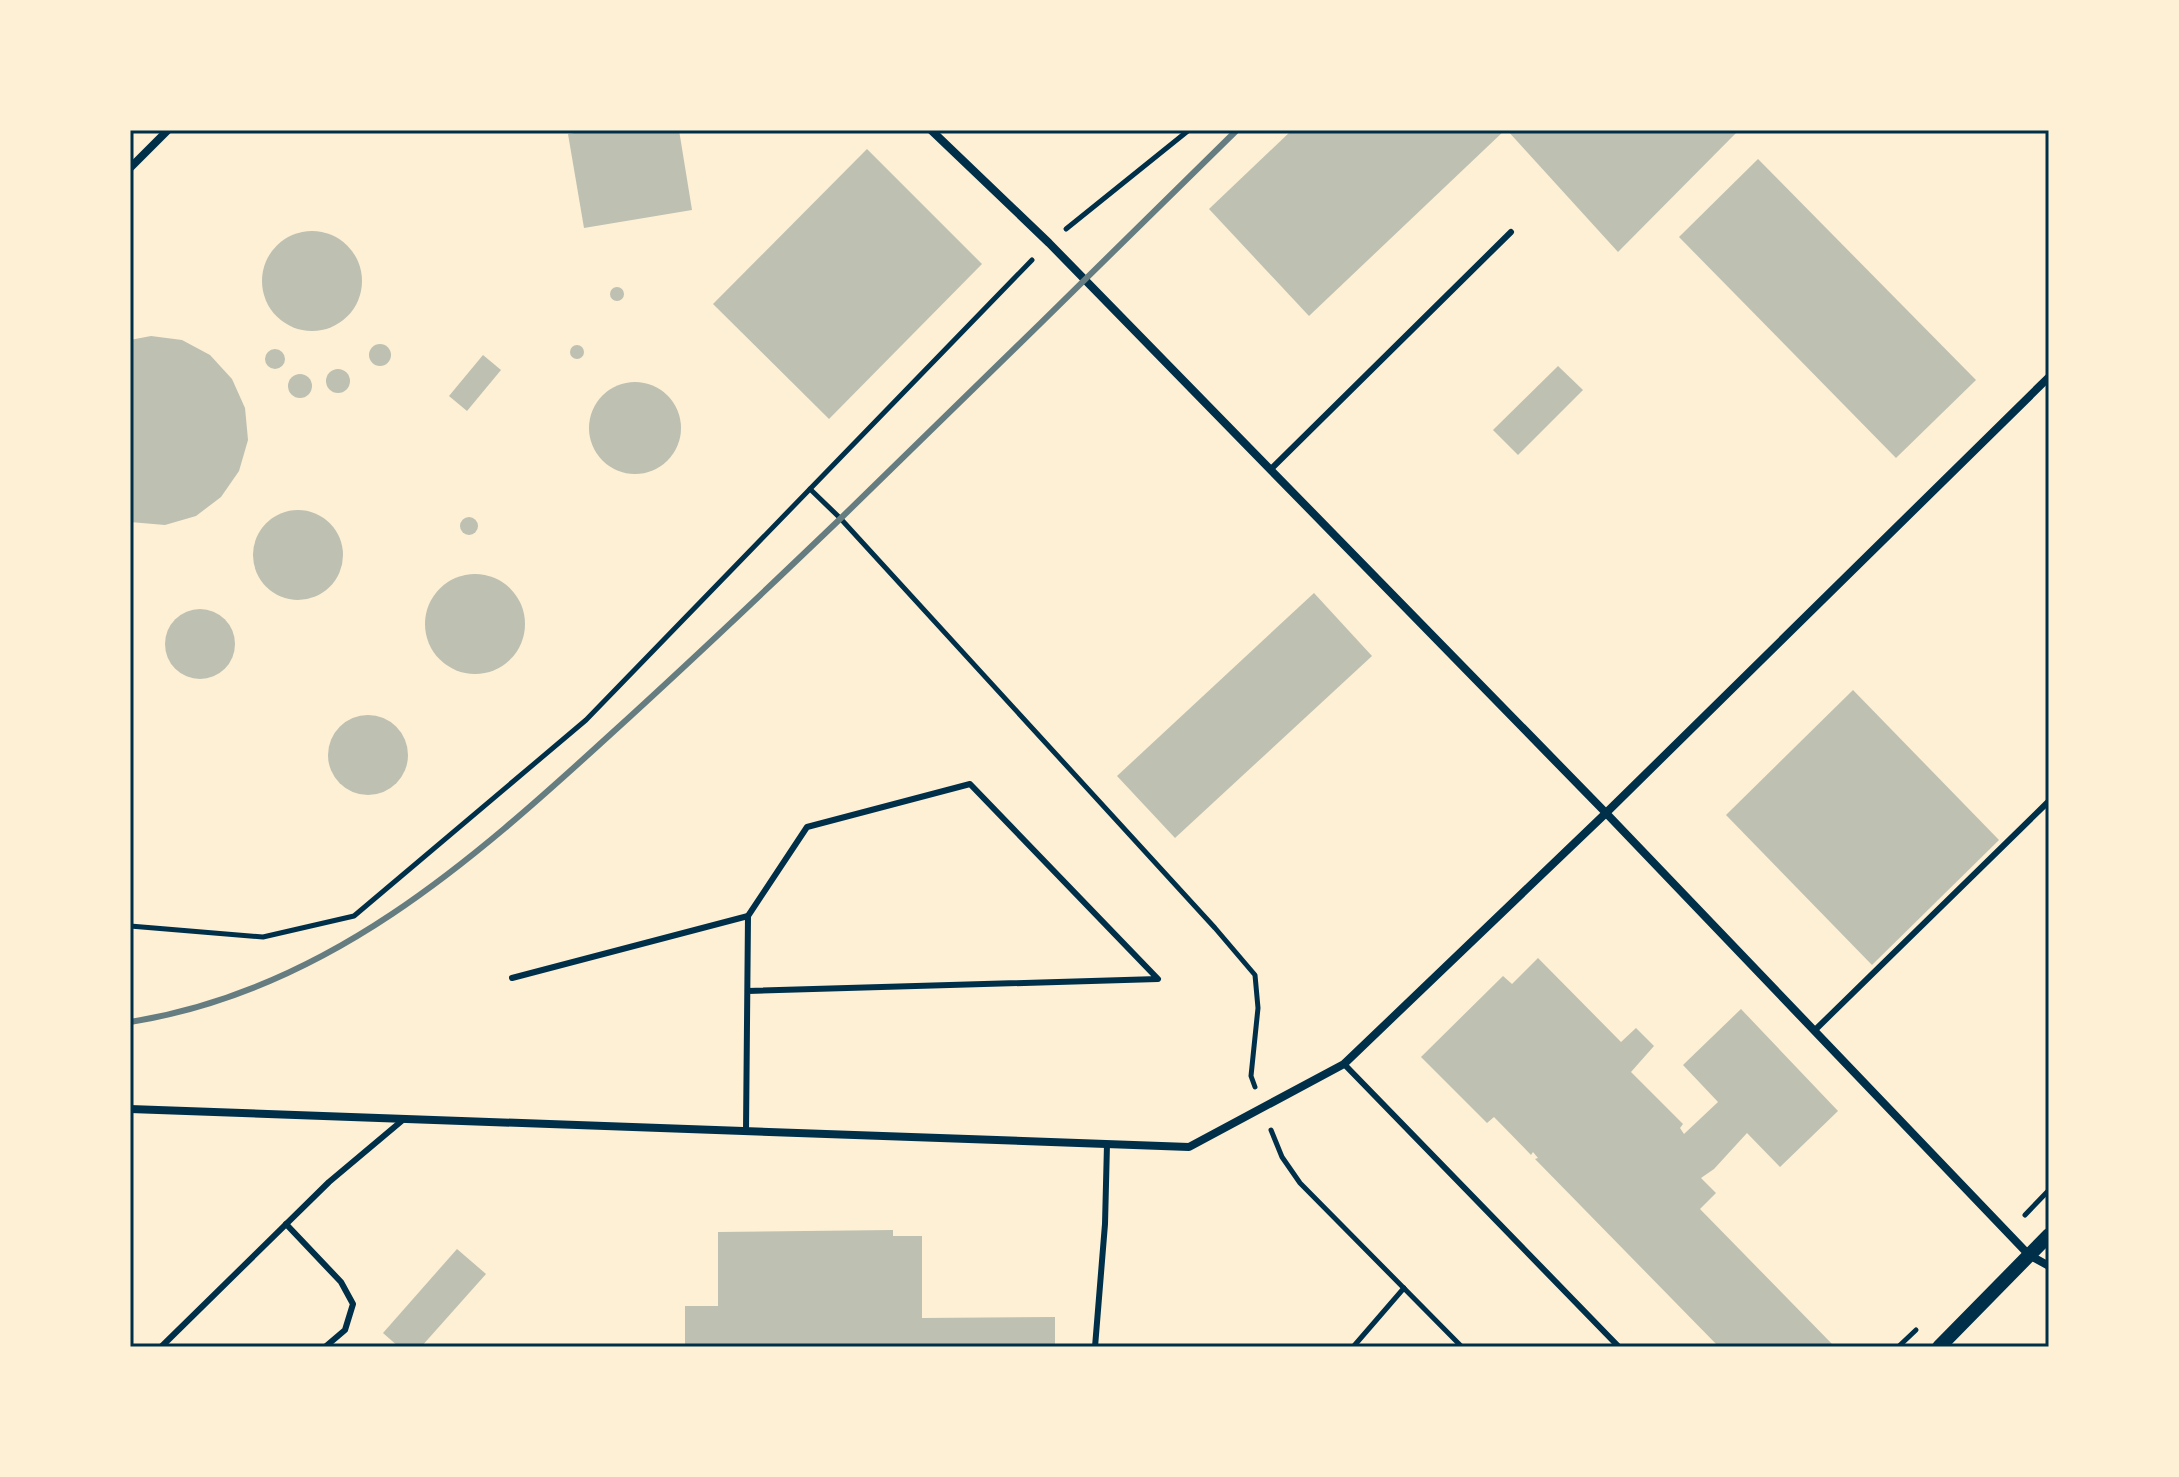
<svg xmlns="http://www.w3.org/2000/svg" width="2179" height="1477" font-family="Ubuntu,sans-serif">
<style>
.building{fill:#bec0b2}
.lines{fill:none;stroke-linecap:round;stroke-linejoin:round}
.path{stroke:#003049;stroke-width:5}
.service{stroke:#003049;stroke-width:6}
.minor{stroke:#003049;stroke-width:8}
.tertiary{stroke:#003049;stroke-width:14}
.rail{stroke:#657d81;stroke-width:6}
.neatline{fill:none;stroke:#003049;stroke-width:3}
</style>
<rect width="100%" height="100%" fill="#fdf0d5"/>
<g class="building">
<polygon points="594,130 679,130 692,210 584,228 568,134"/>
<polygon points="1292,130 1505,130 1309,316 1209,209"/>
<polygon points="1507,130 1739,130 1618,252"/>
<polygon points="867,149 982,264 829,419 713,304"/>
<polygon points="1758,159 1976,380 1896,458 1679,237"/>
<circle cx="312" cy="281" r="50"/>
<circle cx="617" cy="294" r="7"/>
<polygon points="151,336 182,340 210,355 232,379 245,408 248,440 239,471 221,497 196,516 165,525 130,522 130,340"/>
<circle cx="380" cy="355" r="11"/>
<circle cx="577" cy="352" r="7"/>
<circle cx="275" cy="359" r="10"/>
<polygon points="483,355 501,370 467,411 449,396"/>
<polygon points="1558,366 1583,390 1518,455 1493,430"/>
<circle cx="338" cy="381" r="12"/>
<circle cx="300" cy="386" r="12"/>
<circle cx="635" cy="428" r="46"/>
<circle cx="298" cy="555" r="45"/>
<circle cx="469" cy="526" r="9"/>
<circle cx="475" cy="624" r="50"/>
<polygon points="1314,593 1372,656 1175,838 1117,776"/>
<circle cx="200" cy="644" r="35"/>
<polygon points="1853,690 1999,840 1872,965 1726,815"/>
<circle cx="368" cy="755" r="40"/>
<polygon points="1538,958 1621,1042 1636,1028 1654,1046 1631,1072 1683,1124 1680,1128 1684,1134 1718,1102 1683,1065 1741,1009 1838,1111 1780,1167 1747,1133 1714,1169 1701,1178 1716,1193 1700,1209 1835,1347 1719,1347 1535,1159 1538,1158 1533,1152 1531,1155 1494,1117 1487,1123 1421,1057 1503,976 1512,984"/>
<polygon points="893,1230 893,1236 922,1236 922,1318 1055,1317 1055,1347 685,1347 685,1306 718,1306 718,1232"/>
<polygon points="457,1249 486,1274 421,1347 399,1347 383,1333"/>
</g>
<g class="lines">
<g class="path">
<polyline points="1066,229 1189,130"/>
<polyline points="810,489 840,518 1215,928 1255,975 1258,1008 1251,1076 1255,1087"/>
<polyline points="130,926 263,937 354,916 586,720 1032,260"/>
<polyline points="1271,1130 1282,1157 1300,1183 1462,1347"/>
<polyline points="2025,1215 2049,1190"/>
<polyline points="1353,1347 1404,1288"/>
<polyline points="1898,1347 1916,1330"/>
</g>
<g class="service">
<polyline points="1270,470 1511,232"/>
<polyline points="512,978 748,916"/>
<polyline points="1814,1031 2049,801"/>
<polyline points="1344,1064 1619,1347"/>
<polyline points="746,1131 748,916 807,827 970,784 1158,979 748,991"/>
<polyline points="286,1224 341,1282 353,1304 345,1330 325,1347"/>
<polyline points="161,1347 329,1182 404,1119"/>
<polyline points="1095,1347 1105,1224 1107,1144"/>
</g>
<g class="minor">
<polyline points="931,130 1049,243 1606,813 2029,1255 2049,1266"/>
<polyline points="130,168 168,130"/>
<polyline points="130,1109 1189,1147 1344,1064 1606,813 2049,377"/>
</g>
<polyline class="tertiary" points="1939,1347 2049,1235"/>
<path class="rail" d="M 130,1022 C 326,991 471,862 612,733 C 689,663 764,592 839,520 C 972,390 1105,261 1237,130"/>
</g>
<rect width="2179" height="1477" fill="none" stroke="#fdf0d5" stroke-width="264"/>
<rect x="132" y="132" width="1915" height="1213" class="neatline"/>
</svg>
